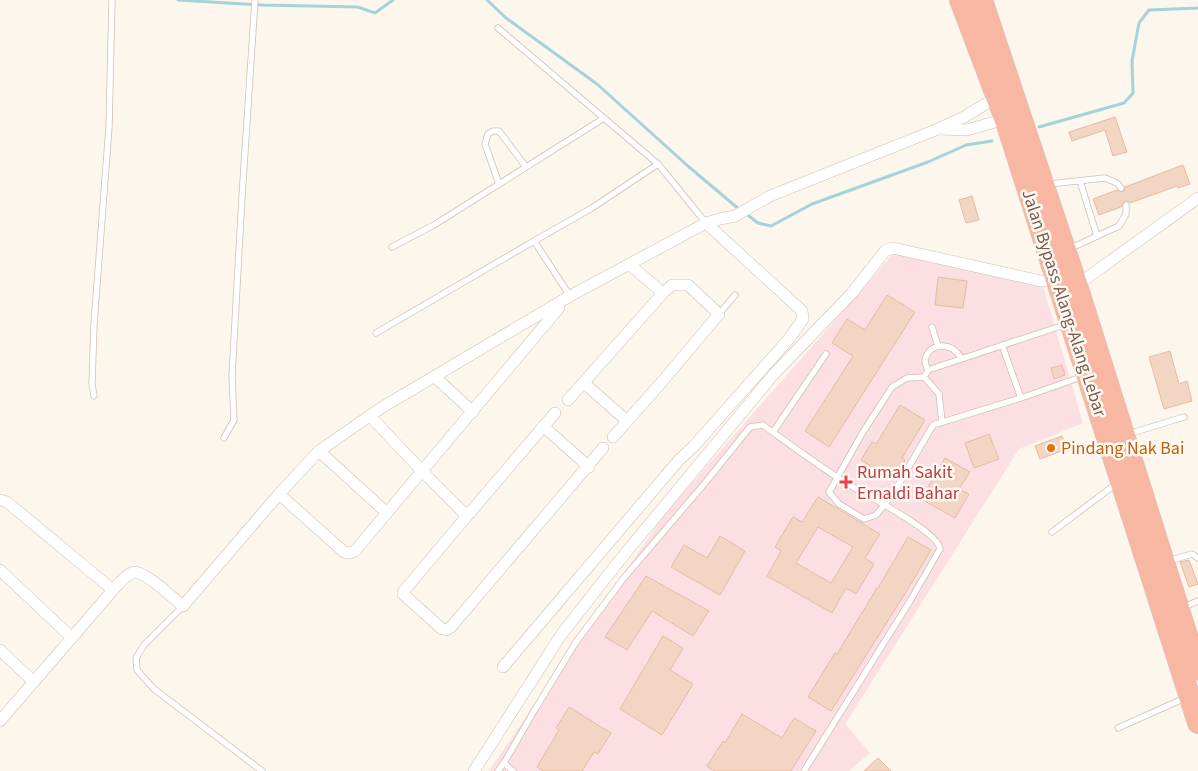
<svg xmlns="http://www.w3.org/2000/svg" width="1198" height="771" font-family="'Source Sans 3',sans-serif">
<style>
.medical{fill:#fbdfe3}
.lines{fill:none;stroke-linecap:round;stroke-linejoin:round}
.stream{stroke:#a5d3da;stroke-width:3}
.building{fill:#f3d5c3;stroke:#e6bba3;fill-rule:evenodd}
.lane-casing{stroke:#d1beb0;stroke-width:7}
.street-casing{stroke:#d1beb0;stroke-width:12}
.highway-casing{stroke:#dad1cd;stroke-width:22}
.lane{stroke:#fff;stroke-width:5.5}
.street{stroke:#fff;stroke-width:11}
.highway{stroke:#f7b7a3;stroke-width:21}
.food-dot{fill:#e8710a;stroke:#fffaf3;stroke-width:2}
.health-dot{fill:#e0444e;stroke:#fffaf3;stroke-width:2}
.labels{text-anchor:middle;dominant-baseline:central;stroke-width:5;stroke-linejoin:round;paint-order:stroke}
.street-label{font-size:18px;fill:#7a5c4d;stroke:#fffaf3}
.food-label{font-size:18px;fill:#c56008;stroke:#fffaf3;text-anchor:start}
.health-label{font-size:18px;fill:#be3a42;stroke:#fffaf3;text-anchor:start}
</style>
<rect width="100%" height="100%" fill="#fdf6ec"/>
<polygon class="medical" points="894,253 1043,286 1083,423 1019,449 845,724 870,753 849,771 489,771 664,515"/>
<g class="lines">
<g class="stream">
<polyline points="178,0 262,5 358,7 375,13 393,0"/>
<polyline points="487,0 506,18 597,84 689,167 740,210"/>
<polyline points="1039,127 1124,103 1133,93 1132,61 1139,23 1149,10 1198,8"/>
<polyline points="745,213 758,223 771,226 812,204 928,162 966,145 992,141"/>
</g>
</g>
<g class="building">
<polygon points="1115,117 1127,152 1113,156 1105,130 1072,141 1069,132"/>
<polygon points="1183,165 1190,184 1178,188 1177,186 1130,203 1128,201 1124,201 1121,207 1099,215 1093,199 1117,190 1122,192 1125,190 1125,187"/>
<polygon points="972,196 979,220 966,223 959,200"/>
<polygon points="938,277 967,281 963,308 935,305"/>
<polygon points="887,295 915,312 829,447 805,431 853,356 832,343 847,319 865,330"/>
<polygon points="1170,351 1179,384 1187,381 1192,401 1164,409 1149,357"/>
<polygon points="1062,365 1065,375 1054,379 1051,368"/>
<polygon points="900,405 925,420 902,458 905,460 894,480 861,460 872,442 876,444"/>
<polygon points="989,434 999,459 974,468 965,443"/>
<polygon points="1062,436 1067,449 1040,459 1035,446"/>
<polygon points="945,458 970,472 959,489 969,494 955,518 921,499"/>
<path d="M 818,497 L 880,534 L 865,558 L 874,564 L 856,594 L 846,588 L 832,613 L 767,576 L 781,551 L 775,547 L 793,517 L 802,522 ZM 818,527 L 853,547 L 831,583 L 796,563 Z"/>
<polygon points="720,536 745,551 720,595 671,567 684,545 707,558"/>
<polygon points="908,537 931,550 906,592 831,711 808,697 835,653 837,654 877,588 878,588"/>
<polygon points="1189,560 1198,584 1189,587 1180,562"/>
<polygon points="646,576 709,611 693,636 652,611 627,650 605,637"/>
<polygon points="663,636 683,648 670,670 693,684 662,735 620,709"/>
<polygon points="569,707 611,733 598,754 594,752 582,771 543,771 537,767 559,730 556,728"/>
<polygon points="742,714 782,738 794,718 816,731 791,771 714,771 707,766 723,741 725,743"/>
<polygon points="878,758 891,771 864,771"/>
</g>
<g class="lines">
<defs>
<g id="lane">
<polyline points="498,28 658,164"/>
<polyline points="1080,181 1097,236"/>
<polyline points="499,184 485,144 488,134 493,131 499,131 526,167"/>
<polyline points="1049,184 1105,178 1117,183 1121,188"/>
<polyline points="392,247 434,225 604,118"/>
<polyline points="1069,249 1119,226 1126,214 1126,205"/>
<polyline points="570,296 534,241 592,208 658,164 706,223"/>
<polyline points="719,314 735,295"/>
<polyline points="932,327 938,346"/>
<polyline points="376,333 534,241"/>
<polyline points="1002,345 1021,398"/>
<path d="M 928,370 C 916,350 947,334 961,358"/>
<polyline points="924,377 907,378 892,387 863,432 829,492 839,504 864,519 876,515 893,494 933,425 1021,398 1084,376"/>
<polyline points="94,396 92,384 94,324 109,127 112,0"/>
<polyline points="942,422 939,394 924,377 928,370 1067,324"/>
<polyline points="773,432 826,354"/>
<polyline points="1128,434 1184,417"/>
<polyline points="224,438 234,420 232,376 242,197 255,0"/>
<polyline points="1052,532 1116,484"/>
<polyline points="1168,561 1192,554 1198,558"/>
<polyline points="183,606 144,645 136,658 137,670 154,689 262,771"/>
<polyline points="1181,608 1198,601"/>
<polyline points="1118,728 1185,698"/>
<polyline points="504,763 513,771"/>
<path d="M 498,771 L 504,763 L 534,711 L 576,642 L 623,579 L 705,483 L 750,427 L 763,425 C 792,446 821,468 851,486 C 868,496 939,532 940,549 L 910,601 L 804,771"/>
</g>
<g id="street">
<polyline points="940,129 967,130 1005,119"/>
<polyline points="1077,285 1198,198"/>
<polyline points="435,377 473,412"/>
<polyline points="584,383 627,421"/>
<polyline points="568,400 663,293 629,264"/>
<polyline points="555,413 467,516 422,471 559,308"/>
<polyline points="370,416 422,471 355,551 349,553 344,552 279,494 319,451 381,408 570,296 706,223 720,219 735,216 770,196 938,129 964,117 997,97"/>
<polyline points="543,426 589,467"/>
<polyline points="613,437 661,383 719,314 688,285 672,285 663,293"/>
<polyline points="319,451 387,513"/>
<polyline points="0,500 7,502 113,590"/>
<polyline points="467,516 403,592 403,594 442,629 446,630 451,627 603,448"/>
<polyline points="0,570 72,638"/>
<polyline points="0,650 34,682"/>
<polyline points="503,667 679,460 694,446 788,340 803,319 802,311 706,223"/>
<path d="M 0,721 L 113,590 C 119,584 126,574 134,572 C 145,571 174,599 183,606 L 279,494"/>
<polyline points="474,771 561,635 619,561 773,375 852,293 885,251 893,248 1041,281 1056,280"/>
</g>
<g id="highway">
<polyline points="960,0 1005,119 1198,723"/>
<polyline points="982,0 1077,285 1198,670"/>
</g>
</defs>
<use href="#lane" class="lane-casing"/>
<use href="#street" class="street-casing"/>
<use href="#highway" class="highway-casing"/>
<use href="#lane" class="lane"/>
<use href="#street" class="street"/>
<use href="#highway" class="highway"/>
</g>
<circle class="food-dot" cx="1051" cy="448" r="5"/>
<path class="health-dot" d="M843.5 474.5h5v5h5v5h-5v5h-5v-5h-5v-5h5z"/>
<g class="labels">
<g class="street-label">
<text transform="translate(1064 303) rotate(72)">Jalan Bypass Alang-Alang Lebar</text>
</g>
<g class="food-label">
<text x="1061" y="448">Pindang Nak Bai</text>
</g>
<g class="health-label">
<text x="857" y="472">Rumah Sakit<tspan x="857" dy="21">Ernaldi Bahar</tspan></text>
</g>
</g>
</svg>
